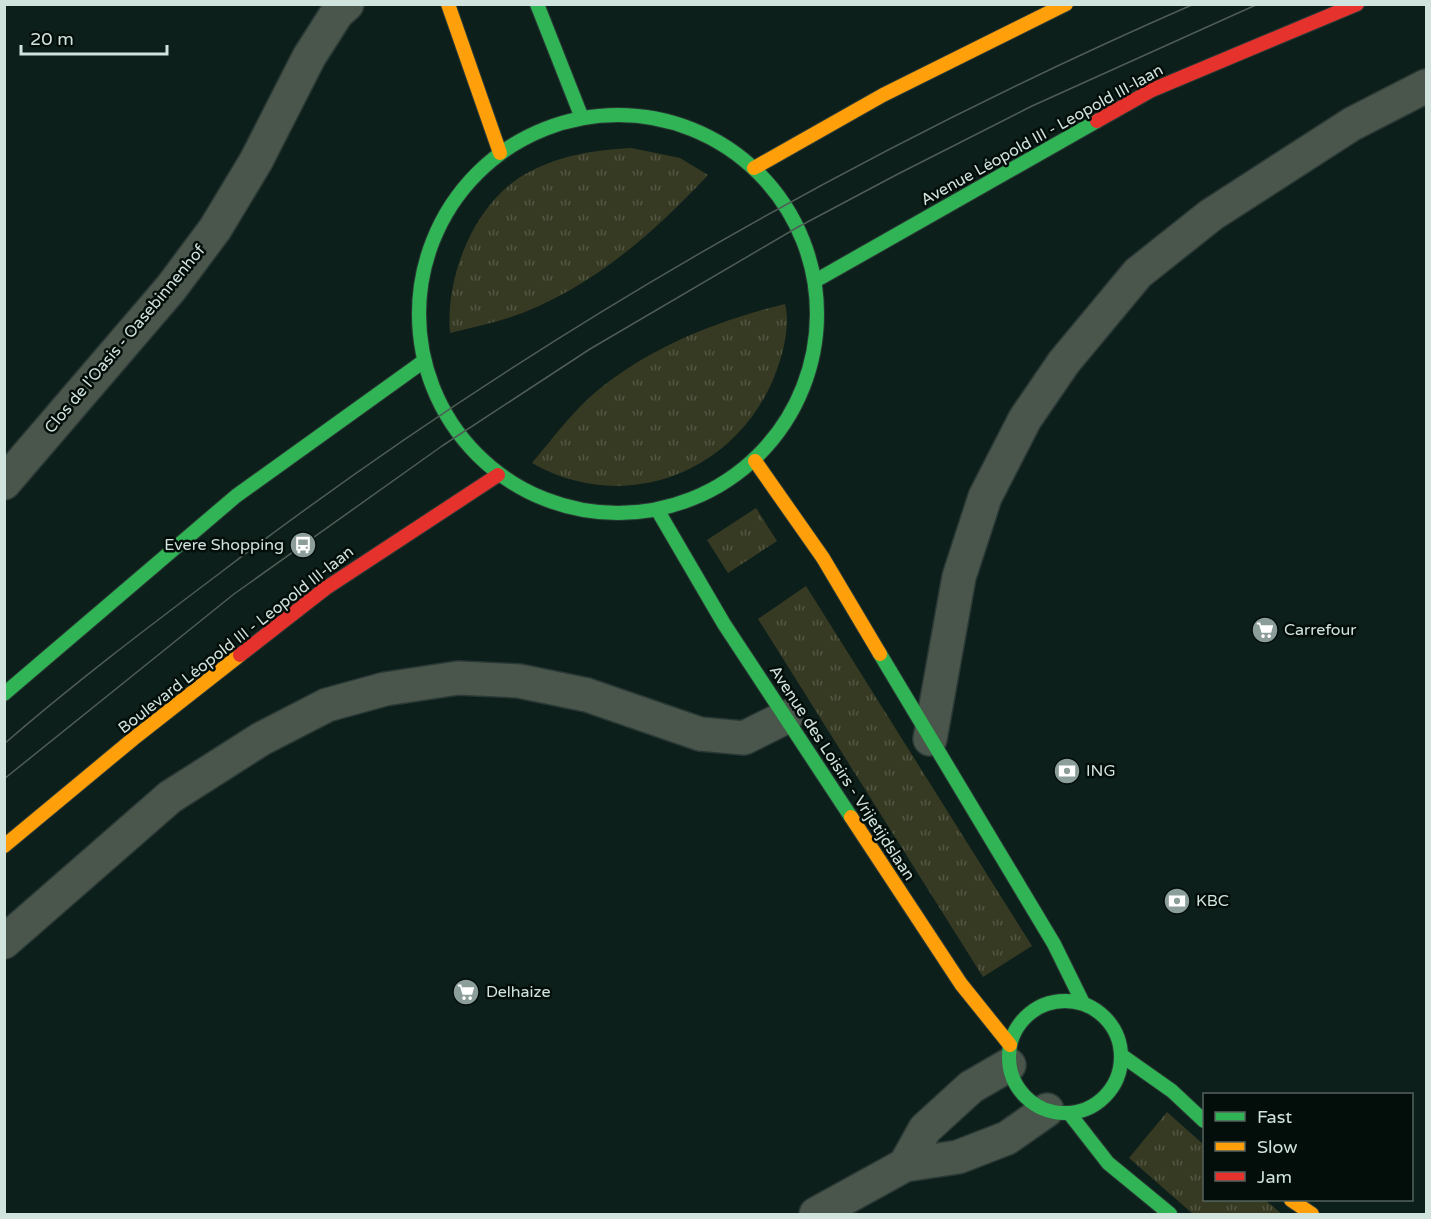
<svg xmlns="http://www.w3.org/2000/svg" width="1431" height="1219" font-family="'Varela Round',sans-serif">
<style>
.grass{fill:url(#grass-tufts)}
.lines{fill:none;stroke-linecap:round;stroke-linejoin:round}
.street-casing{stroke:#2a3935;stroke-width:36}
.fast-casing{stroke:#2a3935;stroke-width:16}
.slow-casing{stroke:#2a3935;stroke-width:16}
.jam-casing{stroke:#2a3935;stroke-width:16}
.street{stroke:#4a554b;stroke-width:33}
.fast{stroke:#30b455;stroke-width:14}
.slow{stroke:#ff9f0a;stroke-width:14}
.jam{stroke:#e5322d;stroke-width:14}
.tram{stroke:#505c56;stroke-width:1.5}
.labels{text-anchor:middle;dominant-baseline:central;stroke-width:5;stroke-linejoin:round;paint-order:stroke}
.street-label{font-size:16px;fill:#d1e3dd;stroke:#030e0a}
.poi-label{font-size:16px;fill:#d1e3dd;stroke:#030e0a;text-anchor:start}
</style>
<defs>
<pattern id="grass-tufts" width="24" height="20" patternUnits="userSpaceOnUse" patternTransform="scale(1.5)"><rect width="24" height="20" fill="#373a23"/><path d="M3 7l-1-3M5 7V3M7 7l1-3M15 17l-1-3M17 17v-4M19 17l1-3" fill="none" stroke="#535642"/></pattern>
</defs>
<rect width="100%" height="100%" fill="#0d1f1b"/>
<g class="grass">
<path d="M 631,148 L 680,158 L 708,175 C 652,235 587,292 508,318 C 489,324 469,328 450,333 C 445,276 475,200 529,172 C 561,155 595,150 631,148 Z"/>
<path d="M 785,304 C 791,327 782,358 773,380 C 732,475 623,515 532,463 C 553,438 572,412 597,391 C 652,346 717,321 785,304 Z"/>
<polygon points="756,508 777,541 728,573 707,540"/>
<polygon points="806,586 1032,946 983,977 758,619"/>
<polygon points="1167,1112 1204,1145 1204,1200 1265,1200 1282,1214 1193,1214 1129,1158"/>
</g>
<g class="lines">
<defs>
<g id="street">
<polyline points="4,483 171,288 215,229 256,161 309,57 337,13 347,4"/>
<polyline points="930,739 959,577 985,497 1025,419 1064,362 1138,273 1211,215 1352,124 1426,86"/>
<polyline points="4,942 170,797 261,739 327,705 385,689 458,678 519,681 587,695 700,734 744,738 786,717"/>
<polyline points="905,1165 925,1129 971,1087 1009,1065"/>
<polyline points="816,1214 905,1165 958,1157 1007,1138 1047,1110"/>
</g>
<g id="fast">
<polyline points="537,4 582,118"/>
<circle cx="618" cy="314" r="199"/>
<polyline points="815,281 1097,121"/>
<polyline points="658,511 724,624 851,817"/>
<polyline points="880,654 1054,944 1083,1003"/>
<polyline points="4,694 236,496 424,361"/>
<circle cx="1065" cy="1057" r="56"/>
<polyline points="1121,1055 1172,1091 1204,1121"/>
<polyline points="1069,1113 1108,1163 1170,1214"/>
</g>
<g id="slow">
<polyline points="448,4 500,153"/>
<polyline points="754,168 883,95 1066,4"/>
<polyline points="755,461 823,558 880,654"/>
<polyline points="851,817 961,984 1010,1045"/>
<polyline points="4,846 133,739 240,655"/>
<polyline points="1291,1200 1312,1214"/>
</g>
<g id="jam">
<polyline points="1097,121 1152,90 1357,4"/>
<polyline points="240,655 326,588 498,475"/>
</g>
</defs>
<use href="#street" class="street-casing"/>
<use href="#fast" class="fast-casing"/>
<use href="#slow" class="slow-casing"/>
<use href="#jam" class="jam-casing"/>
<use href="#street" class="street"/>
<use href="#fast" class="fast"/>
<use href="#slow" class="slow"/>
<use href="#jam" class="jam"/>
<g class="tram">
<path d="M 4,744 C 73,684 147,628 220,573 C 520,344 848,155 1194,4"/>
<polyline points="4,779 234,594 442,446 590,349 798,227 896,175 1032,106 1258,4"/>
</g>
</g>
<defs>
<symbol id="bus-disc" viewBox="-11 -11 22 22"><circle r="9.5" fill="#8c9e99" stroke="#030e0a"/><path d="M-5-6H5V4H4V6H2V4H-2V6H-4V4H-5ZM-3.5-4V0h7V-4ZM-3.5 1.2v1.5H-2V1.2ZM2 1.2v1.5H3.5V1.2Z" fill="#fff"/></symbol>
<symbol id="supermarket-disc" viewBox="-11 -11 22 22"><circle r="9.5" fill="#8c9e99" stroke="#030e0a"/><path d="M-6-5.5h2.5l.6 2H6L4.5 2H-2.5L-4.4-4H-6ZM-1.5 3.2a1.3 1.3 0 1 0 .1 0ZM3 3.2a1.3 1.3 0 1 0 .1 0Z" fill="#fff"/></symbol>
<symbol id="bank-disc" viewBox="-11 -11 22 22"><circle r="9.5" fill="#8c9e99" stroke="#030e0a"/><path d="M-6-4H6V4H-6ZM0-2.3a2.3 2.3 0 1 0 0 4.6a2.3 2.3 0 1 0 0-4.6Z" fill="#fff"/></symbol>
</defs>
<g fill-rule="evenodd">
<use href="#bus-disc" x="288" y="530" width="30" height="30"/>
<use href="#supermarket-disc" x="1250" y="615" width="30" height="30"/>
<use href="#bank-disc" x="1052" y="756" width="30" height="30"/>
<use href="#bank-disc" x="1162" y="886" width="30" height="30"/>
<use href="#supermarket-disc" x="451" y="977" width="30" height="30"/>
</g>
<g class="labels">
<g class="street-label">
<text transform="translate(1042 135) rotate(-29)">Avenue Léopold III - Leopold III-laan</text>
<text transform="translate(125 339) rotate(-50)">Clos de l'Oasis - Oasebinnenhof</text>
<text transform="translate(236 640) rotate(-38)">Boulevard Léopold III - Leopold III-laan</text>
<text transform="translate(842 773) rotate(57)">Avenue des Loisirs - Vrijetijdslaan</text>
</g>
<g class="poi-label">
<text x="284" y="545" text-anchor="end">Evere Shopping</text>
<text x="1284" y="630">Carrefour</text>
<text x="1086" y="771">ING</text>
<text x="1196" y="901">KBC</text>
<text x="486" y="992">Delhaize</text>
</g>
</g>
<rect width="1431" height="1219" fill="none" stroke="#d1e3dd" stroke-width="12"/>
<rect x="1203" y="1093" width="210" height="108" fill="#030e0a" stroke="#55635e" stroke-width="1.5"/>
<rect x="1215" y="1112" width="30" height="9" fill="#30b455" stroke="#55635e" stroke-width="1.5"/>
<text x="1257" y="1123" font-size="18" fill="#d1e3dd">Fast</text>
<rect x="1215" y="1142" width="30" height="9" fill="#ff9f0a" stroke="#55635e" stroke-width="1.5"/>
<text x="1257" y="1153" font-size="18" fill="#d1e3dd">Slow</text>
<rect x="1215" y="1172" width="30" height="9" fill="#e5322d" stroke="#55635e" stroke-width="1.5"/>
<text x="1257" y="1183" font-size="18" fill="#d1e3dd">Jam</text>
<path d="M21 45v9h146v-9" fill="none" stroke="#d1e3dd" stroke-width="3"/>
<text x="30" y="45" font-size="18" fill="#d1e3dd" stroke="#030e0a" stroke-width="4.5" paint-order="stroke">20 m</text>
</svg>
